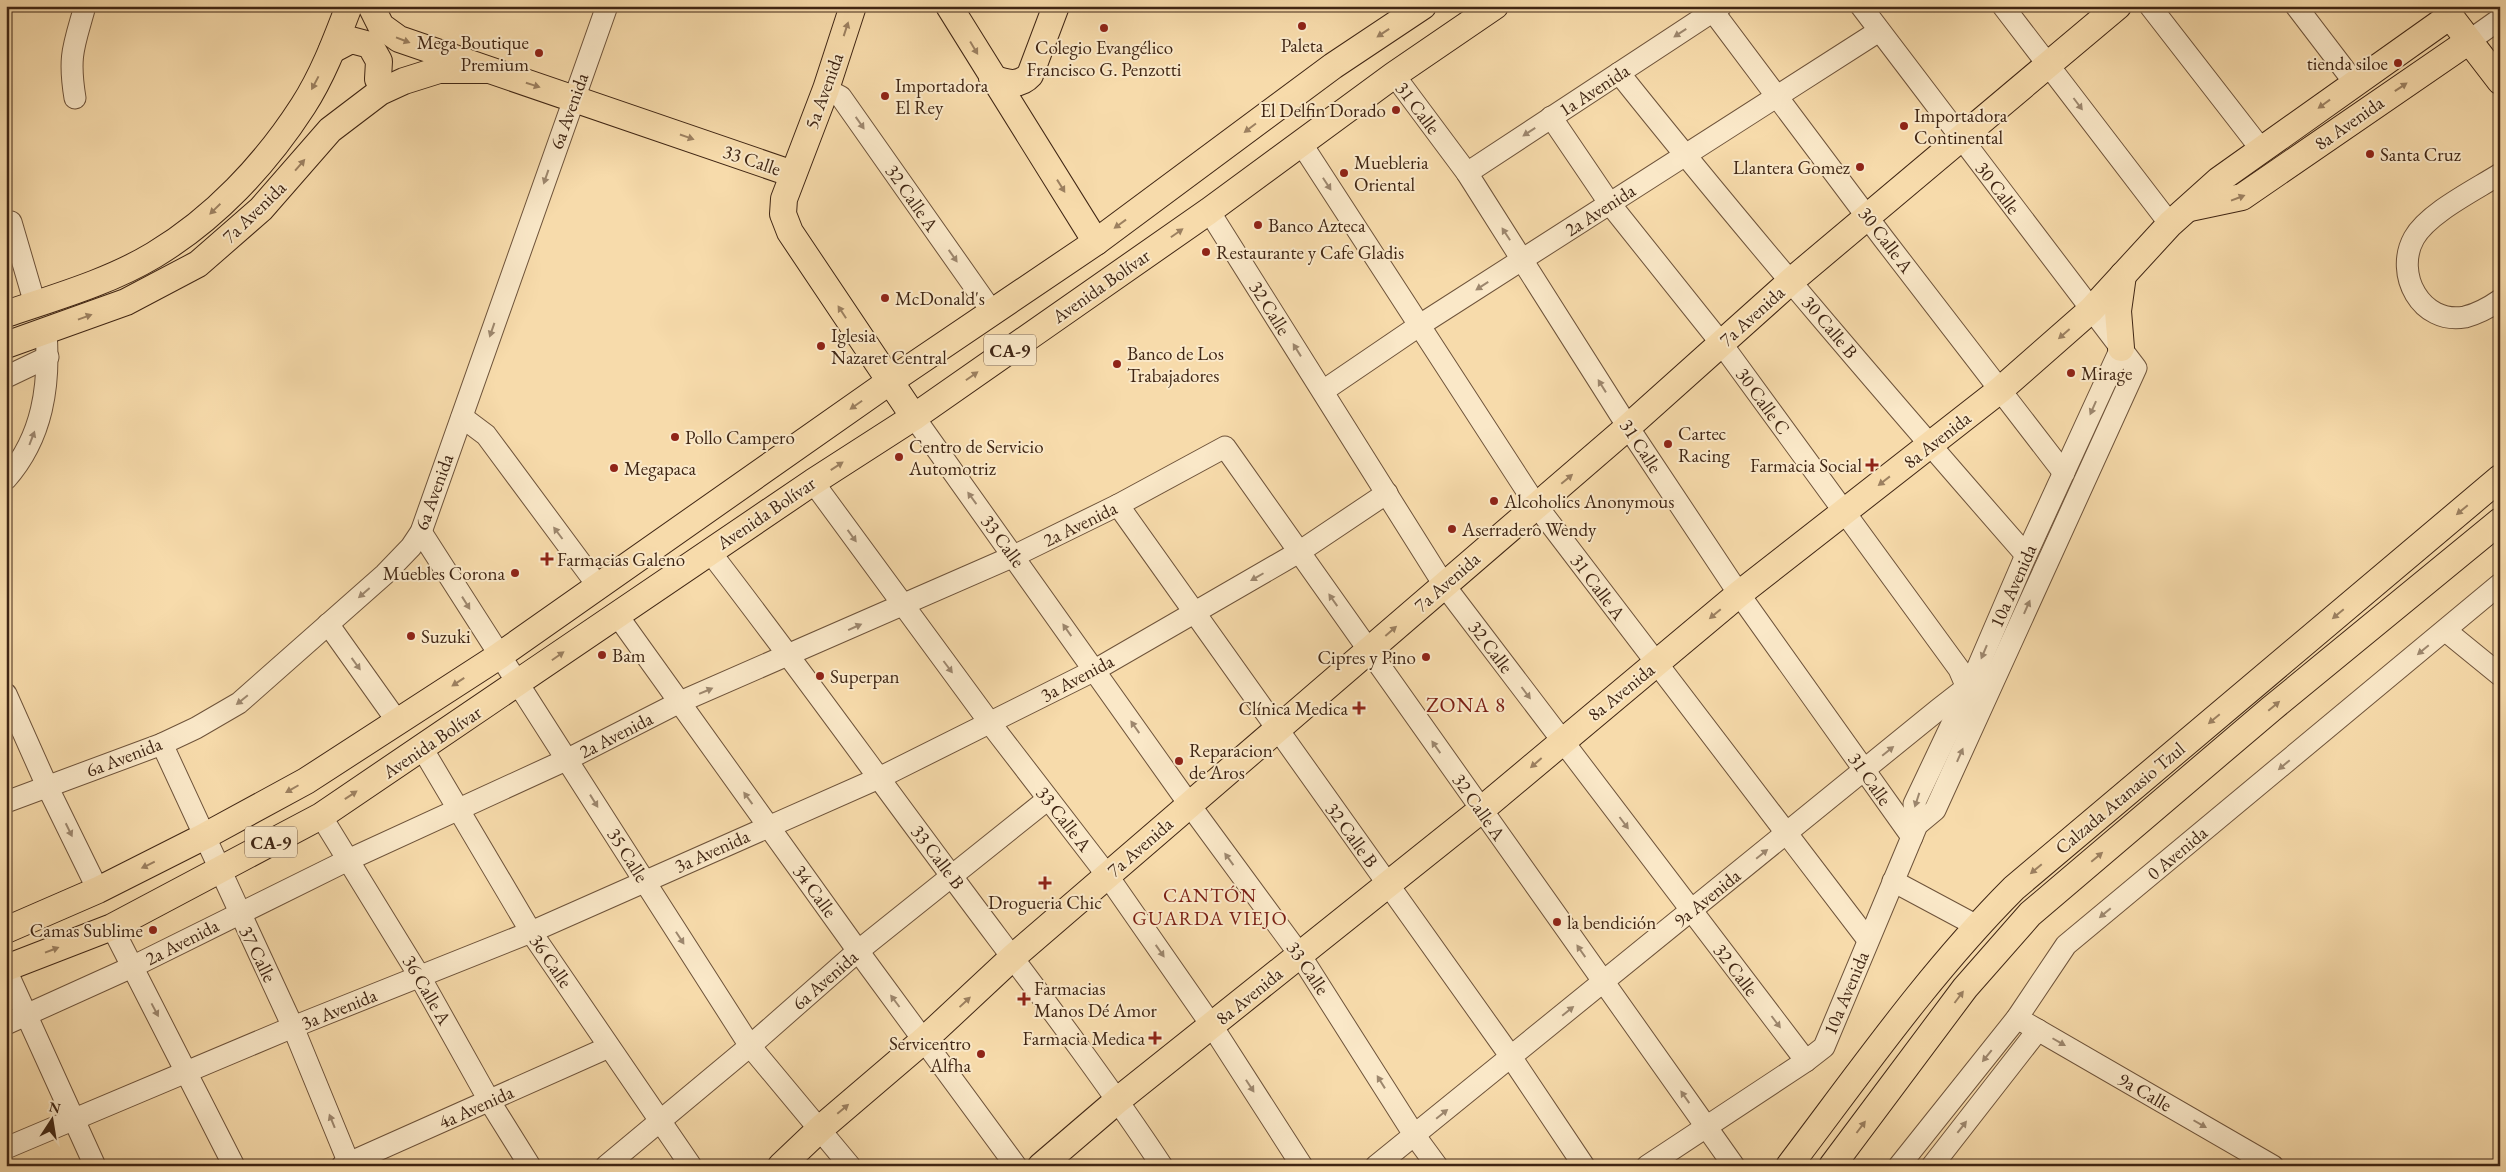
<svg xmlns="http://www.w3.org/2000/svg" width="2506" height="1172" font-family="'EB Garamond',serif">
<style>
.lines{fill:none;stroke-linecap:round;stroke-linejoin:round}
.minor-casing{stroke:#6e533a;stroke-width:23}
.major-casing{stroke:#402614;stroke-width:28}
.minor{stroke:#fae8c8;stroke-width:21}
.major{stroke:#f7dbab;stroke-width:26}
.oneway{fill:#9c8060}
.oneway2{fill:#9d876e}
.poi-dot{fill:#8f2418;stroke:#fae8c8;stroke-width:2}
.labels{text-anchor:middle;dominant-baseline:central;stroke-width:4;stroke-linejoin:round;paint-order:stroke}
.shield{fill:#fae8c8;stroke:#78604a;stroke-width:1}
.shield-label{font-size:18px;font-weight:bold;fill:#402614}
.poi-label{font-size:19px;fill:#402614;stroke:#fae8c8;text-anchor:start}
.street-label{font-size:19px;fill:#402614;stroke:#fae8c8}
.neighbourhood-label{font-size:20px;letter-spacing:1px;fill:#7a1f14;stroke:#fae8c8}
.quarter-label{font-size:21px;letter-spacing:1px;fill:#7a1f14;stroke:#fae8c8}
</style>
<rect width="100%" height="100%" fill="#f7dbab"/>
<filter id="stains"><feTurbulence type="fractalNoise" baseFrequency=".004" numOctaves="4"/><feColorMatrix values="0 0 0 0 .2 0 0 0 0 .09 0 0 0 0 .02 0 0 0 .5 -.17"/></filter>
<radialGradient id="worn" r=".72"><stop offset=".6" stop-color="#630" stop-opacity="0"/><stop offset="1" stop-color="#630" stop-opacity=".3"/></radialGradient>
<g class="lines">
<defs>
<g id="minor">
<polyline points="1709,6 1883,238 2064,473"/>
<polyline points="2003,6 2170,224"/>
<polyline points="2150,6 2261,149"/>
<polyline points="2296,6 2354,82"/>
<polyline points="2469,41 2500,19"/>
<path d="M 1619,73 C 1750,237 1888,397 2026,555"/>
<polyline points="1394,75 1467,173 1628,427 1739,594 1912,837"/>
<polyline points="826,89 841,97 993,313"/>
<path d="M 75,98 C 68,55 74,46 85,6"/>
<polyline points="1301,143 1536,505 1868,940"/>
<polyline points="1467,173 1721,6"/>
<path d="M 2500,174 C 2475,190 2428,213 2414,238 C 2394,274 2421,325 2465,317 C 2477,314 2490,307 2500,300"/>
<polyline points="1209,211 1444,585 1806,1061"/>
<polyline points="11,222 35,304"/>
<polyline points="6,377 48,357"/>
<polyline points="1323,391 1420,325 1879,31"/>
<polyline points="462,417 486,435 598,586"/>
<polyline points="914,417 1189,804 1300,955 1415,1136 1437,1166"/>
<path d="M 6,479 C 43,437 50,385 46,332"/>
<polyline points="813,482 990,723 1107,875 1212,1026 1302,1166"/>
<polyline points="1118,505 1511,1057 1584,1166"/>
<polyline points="421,532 750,1046 850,1166"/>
<path d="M 710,552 C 792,658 870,767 950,874 C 1022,971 1095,1065 1162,1166"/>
<polyline points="617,615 858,951 1016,1166"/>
<polyline points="328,624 397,721"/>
<polyline points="2446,631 2500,675"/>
<polyline points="6,694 47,786 98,890"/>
<polyline points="162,744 293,1027 350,1166"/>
<polyline points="422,748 531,932 691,1166"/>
<polyline points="6,802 162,744 196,728 239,703 385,574 411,547 421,532 607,6"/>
<polyline points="321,816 420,977 490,1102 530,1166"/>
<polyline points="1917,825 1914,804 1968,690 2026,555 2121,348"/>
<polyline points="1893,881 1977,926"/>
<polyline points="112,927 234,1166"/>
<polyline points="6,970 95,1166"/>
<polyline points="2017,1018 2273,1166"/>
<polyline points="6,1024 132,967 348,860 568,759 680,702 1014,556 1118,505 1225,447 1734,1166"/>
<polyline points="6,1148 293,1027 531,932 879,778 1095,670 1299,552 1387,493"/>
<polyline points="342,1166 609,1047"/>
<polyline points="606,1166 750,1046 858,951 1048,799"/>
<polyline points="1376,1166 1939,709 1962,691 1968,690 1959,669 1721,343 1610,204 1551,117"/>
<polyline points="1647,1166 1806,1061 1824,1047 1917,825 1935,810 2136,368 1861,6"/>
<polyline points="1899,1166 2017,1018 2066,945 2500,584"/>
<polyline points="1932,1166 2038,1030"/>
</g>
<g id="major">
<polyline points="371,6 381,26 399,39 793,174"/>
<polyline points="853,6 826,89 784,199 783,214 790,232 914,417"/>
<polyline points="949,6 1096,242"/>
<polyline points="332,50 351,40 370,45 379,61 378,79"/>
<path d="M 992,78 C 1006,83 1019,87 1030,75 L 1056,6"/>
<polyline points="2190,208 2242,197 2469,41"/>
<path d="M 6,314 C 56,297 109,282 154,255 C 214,219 265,165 303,106 C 323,75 336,40 349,6"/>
<polyline points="6,345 126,302 198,264 261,209 330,130 380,92 404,81 439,70 486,70"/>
<polyline points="2121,348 2118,311 2123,275"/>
<polyline points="6,930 98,890 205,836 306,781 499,656 889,382 1096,242 1333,66 1423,6"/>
<polyline points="6,968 112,927 321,816 813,482 914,417 1209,211 1394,75 1495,6"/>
<polyline points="781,1166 821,1128 924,1040 1013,957 1628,427 1791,281 2118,6"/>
<polyline points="1041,1166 1118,1100 1481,810 1739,594 2000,390 2091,310 2170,224 2219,180 2450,16 2500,81"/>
<path d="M 1789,1166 C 1861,1071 1930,972 2014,888 L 2500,478"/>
<polyline points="1832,1166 1965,988 2030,914 2271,709 2500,521"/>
</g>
</defs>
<use href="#minor" class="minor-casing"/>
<use href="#major" class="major-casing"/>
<use href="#minor" class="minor"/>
<use href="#major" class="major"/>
</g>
<defs><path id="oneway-solid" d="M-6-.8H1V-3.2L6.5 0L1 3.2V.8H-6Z" transform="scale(1.25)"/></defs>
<g class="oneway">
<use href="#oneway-solid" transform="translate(846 29) rotate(-72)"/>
<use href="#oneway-solid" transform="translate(1383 33) rotate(146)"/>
<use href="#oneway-solid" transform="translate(403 40) rotate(21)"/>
<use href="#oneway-solid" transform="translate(974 48) rotate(59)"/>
<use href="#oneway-solid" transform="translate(315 83) rotate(118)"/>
<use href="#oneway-solid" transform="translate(533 85) rotate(18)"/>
<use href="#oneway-solid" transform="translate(2401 87) rotate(-34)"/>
<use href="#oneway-solid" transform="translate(2324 104) rotate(144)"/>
<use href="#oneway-solid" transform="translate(1250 128) rotate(143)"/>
<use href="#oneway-solid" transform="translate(687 137) rotate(19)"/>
<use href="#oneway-solid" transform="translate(300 165) rotate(-49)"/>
<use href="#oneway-solid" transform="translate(1061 186) rotate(58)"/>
<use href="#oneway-solid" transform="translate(2238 198) rotate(-21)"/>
<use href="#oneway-solid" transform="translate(215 209) rotate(136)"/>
<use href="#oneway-solid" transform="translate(1120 224) rotate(144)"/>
<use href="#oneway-solid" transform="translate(1177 233) rotate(-35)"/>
<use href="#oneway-solid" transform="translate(842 312) rotate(-123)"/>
<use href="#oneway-solid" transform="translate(85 317) rotate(-20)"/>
<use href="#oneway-solid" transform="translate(2064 334) rotate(139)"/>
<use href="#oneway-solid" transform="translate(972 376) rotate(-35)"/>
<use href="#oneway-solid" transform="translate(856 405) rotate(145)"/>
<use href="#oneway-solid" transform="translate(837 466) rotate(-33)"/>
<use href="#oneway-solid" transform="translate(1567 479) rotate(-40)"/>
<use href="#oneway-solid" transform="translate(1884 481) rotate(142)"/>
<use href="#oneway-solid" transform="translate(2462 510) rotate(140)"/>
<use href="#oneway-solid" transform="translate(1715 614) rotate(140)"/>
<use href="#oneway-solid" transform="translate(2338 614) rotate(140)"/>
<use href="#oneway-solid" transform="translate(1391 631) rotate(-41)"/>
<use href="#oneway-solid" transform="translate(558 656) rotate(-35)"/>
<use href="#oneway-solid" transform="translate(458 682) rotate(147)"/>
<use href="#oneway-solid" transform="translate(2274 706) rotate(-40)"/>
<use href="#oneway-solid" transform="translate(2214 719) rotate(140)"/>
<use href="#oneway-solid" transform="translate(1536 763) rotate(139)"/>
<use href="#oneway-solid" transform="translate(292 789) rotate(150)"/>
<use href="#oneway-solid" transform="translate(351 795) rotate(-34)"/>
<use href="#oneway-solid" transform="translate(2097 857) rotate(-40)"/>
<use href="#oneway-solid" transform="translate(148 865) rotate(154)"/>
<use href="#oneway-solid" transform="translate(2036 869) rotate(140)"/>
<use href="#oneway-solid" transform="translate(52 950) rotate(-21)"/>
<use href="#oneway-solid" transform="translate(1959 997) rotate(-53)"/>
<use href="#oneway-solid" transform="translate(965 1002) rotate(-43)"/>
<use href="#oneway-solid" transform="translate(843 1109) rotate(-40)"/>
<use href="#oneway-solid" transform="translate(1861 1127) rotate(-53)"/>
</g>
<g class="oneway2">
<use href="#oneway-solid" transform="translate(1680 33) rotate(147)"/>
<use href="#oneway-solid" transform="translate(2078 104) rotate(53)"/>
<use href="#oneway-solid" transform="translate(860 123) rotate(55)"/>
<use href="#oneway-solid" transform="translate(1529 132) rotate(147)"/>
<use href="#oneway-solid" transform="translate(546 177) rotate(109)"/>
<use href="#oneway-solid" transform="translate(1327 184) rotate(57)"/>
<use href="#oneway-solid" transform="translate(1506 234) rotate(-123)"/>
<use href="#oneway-solid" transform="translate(953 256) rotate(55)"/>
<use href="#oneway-solid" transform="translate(1482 286) rotate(147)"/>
<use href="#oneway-solid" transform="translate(492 330) rotate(109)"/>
<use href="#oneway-solid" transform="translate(1297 350) rotate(-122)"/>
<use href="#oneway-solid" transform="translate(1602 386) rotate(-122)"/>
<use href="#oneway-solid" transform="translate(2093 408) rotate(114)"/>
<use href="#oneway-solid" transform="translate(32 438) rotate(-69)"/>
<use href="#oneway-solid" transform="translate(972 498) rotate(-126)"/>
<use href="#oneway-solid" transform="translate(558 533) rotate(-127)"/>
<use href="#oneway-solid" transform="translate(852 536) rotate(54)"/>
<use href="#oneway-solid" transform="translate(1257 577) rotate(150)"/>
<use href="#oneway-solid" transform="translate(364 593) rotate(139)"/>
<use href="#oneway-solid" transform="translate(1333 600) rotate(-125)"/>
<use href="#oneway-solid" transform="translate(466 603) rotate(58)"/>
<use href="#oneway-solid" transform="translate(2027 607) rotate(-66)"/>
<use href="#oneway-solid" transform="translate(855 627) rotate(-24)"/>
<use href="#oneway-solid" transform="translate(1067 630) rotate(-125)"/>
<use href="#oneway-solid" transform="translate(2423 650) rotate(140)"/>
<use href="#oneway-solid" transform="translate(1984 652) rotate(113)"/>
<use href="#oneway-solid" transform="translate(356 664) rotate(54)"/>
<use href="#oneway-solid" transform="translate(948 667) rotate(53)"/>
<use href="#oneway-solid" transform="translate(706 691) rotate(-23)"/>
<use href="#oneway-solid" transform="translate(1526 693) rotate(53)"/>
<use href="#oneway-solid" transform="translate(242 700) rotate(141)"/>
<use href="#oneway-solid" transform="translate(1135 727) rotate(-125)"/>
<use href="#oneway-solid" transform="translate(1436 747) rotate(-125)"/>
<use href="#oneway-solid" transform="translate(1888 751) rotate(-39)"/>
<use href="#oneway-solid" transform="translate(1960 755) rotate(-66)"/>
<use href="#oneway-solid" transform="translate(2284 765) rotate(140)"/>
<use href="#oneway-solid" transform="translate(748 798) rotate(-126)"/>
<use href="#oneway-solid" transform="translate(1917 800) rotate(108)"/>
<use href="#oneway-solid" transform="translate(594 801) rotate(58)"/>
<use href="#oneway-solid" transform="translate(1624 823) rotate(53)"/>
<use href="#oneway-solid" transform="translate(69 830) rotate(64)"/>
<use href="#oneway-solid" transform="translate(1762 854) rotate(-39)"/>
<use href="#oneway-solid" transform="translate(1229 859) rotate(-126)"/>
<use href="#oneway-solid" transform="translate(2105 913) rotate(140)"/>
<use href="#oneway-solid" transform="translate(680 938) rotate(57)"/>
<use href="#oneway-solid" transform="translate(1160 951) rotate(55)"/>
<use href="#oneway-solid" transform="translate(1581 951) rotate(-125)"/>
<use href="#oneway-solid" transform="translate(895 1001) rotate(-127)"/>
<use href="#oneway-solid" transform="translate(155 1010) rotate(62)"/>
<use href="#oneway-solid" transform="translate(1568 1011) rotate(-39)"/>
<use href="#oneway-solid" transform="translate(1776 1022) rotate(53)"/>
<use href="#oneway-solid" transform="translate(2059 1042) rotate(30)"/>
<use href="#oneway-solid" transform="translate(1987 1056) rotate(129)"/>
<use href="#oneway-solid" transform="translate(1381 1082) rotate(-122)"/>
<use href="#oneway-solid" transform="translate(1250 1086) rotate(57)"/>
<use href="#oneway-solid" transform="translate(1685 1097) rotate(-125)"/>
<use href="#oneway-solid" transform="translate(1442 1114) rotate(-39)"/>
<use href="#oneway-solid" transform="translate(332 1121) rotate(-112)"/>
<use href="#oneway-solid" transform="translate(2200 1124) rotate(30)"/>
<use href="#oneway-solid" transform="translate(1962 1127) rotate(-52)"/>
</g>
<g class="poi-dot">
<circle cx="1302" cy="26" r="5"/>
<circle cx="1104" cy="28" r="5"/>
<circle cx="539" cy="53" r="5"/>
<circle cx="2398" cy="63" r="5"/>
<circle cx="885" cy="96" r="5"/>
<circle cx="1396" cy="110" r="5"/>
<circle cx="1904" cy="126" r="5"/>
<circle cx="2370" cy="154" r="5"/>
<circle cx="1860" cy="167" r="5"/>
<circle cx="1344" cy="173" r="5"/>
<circle cx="1258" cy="225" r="5"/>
<circle cx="1206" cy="252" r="5"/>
<circle cx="885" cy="298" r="5"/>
<circle cx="821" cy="346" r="5"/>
<circle cx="1117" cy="364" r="5"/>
<circle cx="2071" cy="373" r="5"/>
<circle cx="675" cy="437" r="5"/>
<circle cx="1668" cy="444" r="5"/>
<circle cx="899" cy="457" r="5"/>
<path d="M1869.5 457.5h5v5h5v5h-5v5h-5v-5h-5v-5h5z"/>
<circle cx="614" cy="468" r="5"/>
<circle cx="1494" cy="501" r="5"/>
<circle cx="1452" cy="529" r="5"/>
<path d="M544.5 551.5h5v5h5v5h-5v5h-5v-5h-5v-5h5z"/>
<circle cx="515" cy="573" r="5"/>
<circle cx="411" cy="636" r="5"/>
<circle cx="602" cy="655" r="5"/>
<circle cx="1426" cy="657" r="5"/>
<circle cx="820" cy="676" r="5"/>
<path d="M1356.5 700.5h5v5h5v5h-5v5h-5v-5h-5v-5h5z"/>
<circle cx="1179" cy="761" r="5"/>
<path d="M1042.5 875.5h5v5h5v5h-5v5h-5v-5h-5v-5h5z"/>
<circle cx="1557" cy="922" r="5"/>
<circle cx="153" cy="930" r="5"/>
<path d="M1021.5 991.5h5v5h5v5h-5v5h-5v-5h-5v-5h5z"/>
<path d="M1152.5 1030.5h5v5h5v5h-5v5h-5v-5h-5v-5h5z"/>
<circle cx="981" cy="1054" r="5"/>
</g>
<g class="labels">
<g class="shield">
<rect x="984" y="334.5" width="52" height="31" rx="4"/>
<rect x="245" y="826.5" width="52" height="31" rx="4"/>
</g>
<g class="shield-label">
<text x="1010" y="350">CA-9</text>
<text x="271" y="842">CA-9</text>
</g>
<g class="poi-label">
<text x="529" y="42" text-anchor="end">Mega Boutique<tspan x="529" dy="22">Premium</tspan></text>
<text x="1302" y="45" text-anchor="middle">Paleta</text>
<text x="1104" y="47" text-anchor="middle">Colegio Evangélico<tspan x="1104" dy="22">Francisco G. Penzotti</tspan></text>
<text x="2388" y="63" text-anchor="end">tienda siloe</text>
<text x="895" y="85">Importadora<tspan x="895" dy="22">El Rey</tspan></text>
<text x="1386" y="110" text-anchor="end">El Delfin Dorado</text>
<text x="1914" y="115">Importadora<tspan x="1914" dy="22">Continental</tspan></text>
<text x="2380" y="154">Santa Cruz</text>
<text x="1354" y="162">Muebleria<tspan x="1354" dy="22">Oriental</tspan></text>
<text x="1850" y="167" text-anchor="end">Llantera Gomez</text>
<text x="1268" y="225">Banco Azteca</text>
<text x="1216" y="252">Restaurante y Cafe Gladis</text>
<text x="895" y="298">McDonald's</text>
<text x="831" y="335">Iglesia<tspan x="831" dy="22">Nazaret Central</tspan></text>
<text x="1127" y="353">Banco de Los<tspan x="1127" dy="22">Trabajadores</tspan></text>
<text x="2081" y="373">Mirage</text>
<text x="1678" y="433">Cartec<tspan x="1678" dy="22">Racing</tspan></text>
<text x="685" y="437">Pollo Campero</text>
<text x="909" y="446">Centro de Servicio<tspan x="909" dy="22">Automotriz</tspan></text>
<text x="1862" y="465" text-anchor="end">Farmacia Social</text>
<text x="624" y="468">Megapaca</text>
<text x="1504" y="501">Alcoholics Anonymous</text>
<text x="1462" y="529">Aserradero Wendy</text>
<text x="557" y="559">Farmacias Galeno</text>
<text x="505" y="573" text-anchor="end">Muebles Corona</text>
<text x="421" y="636">Suzuki</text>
<text x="612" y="655">Bam</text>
<text x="1416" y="657" text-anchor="end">Cipres y Pino</text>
<text x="830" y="676">Superpan</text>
<text x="1348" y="708" text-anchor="end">Clínica Medica</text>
<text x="1189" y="750">Reparacion<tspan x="1189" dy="22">de Aros</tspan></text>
<text x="1045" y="902" text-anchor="middle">Drogueria Chic</text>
<text x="1567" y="922">la bendición</text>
<text x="143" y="930" text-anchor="end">Camas Sublime</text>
<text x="1034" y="988">Farmacias<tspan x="1034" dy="22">Manos Dé Amor</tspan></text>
<text x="1145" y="1038" text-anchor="end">Farmacia Medica</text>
<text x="971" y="1043" text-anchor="end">Servicentro<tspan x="971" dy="22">Alfha</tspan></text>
</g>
<g class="street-label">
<text transform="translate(1594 90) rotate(-33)">1a Avenida</text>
<text transform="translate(824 91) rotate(-70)">5a Avenida</text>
<text transform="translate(1418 108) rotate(53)">31 Calle</text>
<text transform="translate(569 111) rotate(-70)">6a Avenida</text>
<text transform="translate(2349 123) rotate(-35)">8a Avenida</text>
<text transform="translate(752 160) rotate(19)">33 Calle</text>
<text transform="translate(1998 188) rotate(53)">30 Calle</text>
<text transform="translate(912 198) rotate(55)">32 Calle A</text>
<text transform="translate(1600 210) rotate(-33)">2a Avenida</text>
<text transform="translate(254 212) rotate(-44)">7a Avenida</text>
<text transform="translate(1886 240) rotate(53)">30 Calle A</text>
<text transform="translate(1101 286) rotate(-35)">Avenida Bolívar</text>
<text transform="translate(1270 308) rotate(58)">32 Calle</text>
<text transform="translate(1752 316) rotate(-42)">7a Avenida</text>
<text transform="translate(1830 327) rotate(50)">30 Calle B</text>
<text transform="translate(1763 401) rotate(54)">30 Calle C</text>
<text transform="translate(1937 440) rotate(-38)">8a Avenida</text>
<text transform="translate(1641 446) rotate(57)">31 Calle</text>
<text transform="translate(434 492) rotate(-70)">6a Avenida</text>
<text transform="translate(766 513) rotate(-34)">Avenida Bolívar</text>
<text transform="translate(1080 524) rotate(-26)">2a Avenida</text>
<text transform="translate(1003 541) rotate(54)">33 Calle</text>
<text transform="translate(1447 582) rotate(-41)">7a Avenida</text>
<text transform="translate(2013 586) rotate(-66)">10a Avenida</text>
<text transform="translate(1598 587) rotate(53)">31 Calle A</text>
<text transform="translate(1491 647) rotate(53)">32 Calle</text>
<text transform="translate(1077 678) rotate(-28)">3a Avenida</text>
<text transform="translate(1621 692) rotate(-39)">8a Avenida</text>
<text transform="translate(616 735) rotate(-27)">2a Avenida</text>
<text transform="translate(432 742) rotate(-34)">Avenida Bolívar</text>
<text transform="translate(124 757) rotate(-21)">6a Avenida</text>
<text transform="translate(1870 779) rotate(55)">31 Calle</text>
<text transform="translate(2120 798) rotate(-40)">Calzada Atanasio Tzul</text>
<text transform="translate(1479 807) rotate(55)">32 Calle A</text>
<text transform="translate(1064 819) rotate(52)">33 Calle A</text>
<text transform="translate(1352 835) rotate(54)">32 Calle B</text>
<text transform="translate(1140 847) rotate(-41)">7a Avenida</text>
<text transform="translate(712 851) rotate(-24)">3a Avenida</text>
<text transform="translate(2177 853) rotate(-40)">0 Avenida</text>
<text transform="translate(628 855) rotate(58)">35 Calle</text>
<text transform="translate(938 857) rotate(53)">33 Calle B</text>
<text transform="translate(815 891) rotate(54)">34 Calle</text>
<text transform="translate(1707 898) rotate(-39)">9a Avenida</text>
<text transform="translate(182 942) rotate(-27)">2a Avenida</text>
<text transform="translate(258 954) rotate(64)">37 Calle</text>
<text transform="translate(551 961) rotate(56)">36 Calle</text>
<text transform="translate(1308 968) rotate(56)">33 Calle</text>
<text transform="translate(1736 970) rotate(53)">32 Calle</text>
<text transform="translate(825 980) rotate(-41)">6a Avenida</text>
<text transform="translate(427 990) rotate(60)">36 Calle A</text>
<text transform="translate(1846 993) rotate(-67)">10a Avenida</text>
<text transform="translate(1249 996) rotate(-39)">8a Avenida</text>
<text transform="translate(339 1009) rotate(-22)">3a Avenida</text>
<text transform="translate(2145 1092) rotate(30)">9a Calle</text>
<text transform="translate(476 1107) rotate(-24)">4a Avenida</text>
</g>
<g class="neighbourhood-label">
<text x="1210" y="895">CANTÓN<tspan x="1210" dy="23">GUARDA VIEJO</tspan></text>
</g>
<g class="quarter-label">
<text x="1466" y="704">ZONA 8</text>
</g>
</g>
<rect width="2506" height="1172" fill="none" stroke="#f7dbab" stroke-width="25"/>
<rect x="8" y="8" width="2491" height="1157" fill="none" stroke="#402614" stroke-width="2.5"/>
<rect x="12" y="12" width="2481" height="1147" fill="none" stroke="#402614"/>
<g transform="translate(52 1120) rotate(12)" stroke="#fae8c8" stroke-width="4" paint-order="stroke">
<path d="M0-4L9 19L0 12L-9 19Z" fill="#402614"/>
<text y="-8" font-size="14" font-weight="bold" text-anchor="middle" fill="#402614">N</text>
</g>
<rect width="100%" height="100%" filter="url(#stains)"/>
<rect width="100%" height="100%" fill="url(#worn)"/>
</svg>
